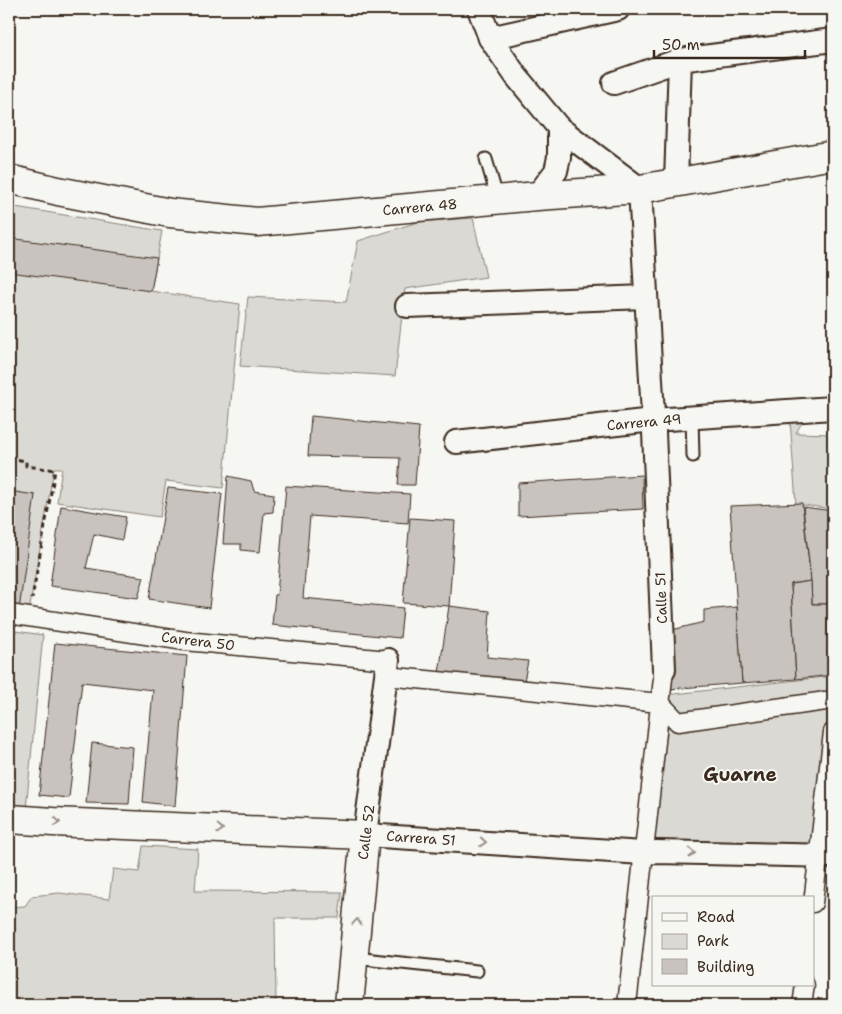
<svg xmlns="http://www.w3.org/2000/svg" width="842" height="1014" font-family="'Shantell Sans',sans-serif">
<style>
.green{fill:#dad9d3;stroke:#8a8278}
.building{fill:#c8c3be;stroke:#3b2a1e}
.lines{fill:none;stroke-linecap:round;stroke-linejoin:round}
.service-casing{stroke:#3b2a1e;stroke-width:15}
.pedestrian-casing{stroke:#3b2a1e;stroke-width:21}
.minor-casing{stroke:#3b2a1e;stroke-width:26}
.tertiary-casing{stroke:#3b2a1e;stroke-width:31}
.path{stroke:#3b2a1e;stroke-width:3;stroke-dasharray:5 4;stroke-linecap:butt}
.service{stroke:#f6f6f2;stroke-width:11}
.pedestrian{stroke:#f6f6f2;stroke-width:18}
.minor{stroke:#f6f6f2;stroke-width:22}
.tertiary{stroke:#f6f6f2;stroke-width:28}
.oneway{stroke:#989088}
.labels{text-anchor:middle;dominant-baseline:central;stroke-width:4;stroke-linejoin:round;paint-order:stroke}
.street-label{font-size:14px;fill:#3b2a1e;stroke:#f6f6f2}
.district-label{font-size:19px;font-weight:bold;fill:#3b2a1e;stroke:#f6f6f2}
</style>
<rect width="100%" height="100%" fill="#f6f6f2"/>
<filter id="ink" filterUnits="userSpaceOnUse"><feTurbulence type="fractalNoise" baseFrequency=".02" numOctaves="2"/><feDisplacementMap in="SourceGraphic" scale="10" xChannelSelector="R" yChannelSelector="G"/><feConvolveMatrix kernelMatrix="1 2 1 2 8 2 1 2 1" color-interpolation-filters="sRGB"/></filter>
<g filter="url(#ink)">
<g class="green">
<polygon points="9,206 162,231 151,291 240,304 223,488 166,481 160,517 57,502 62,468 54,468 29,612 9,608"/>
<polygon points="473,218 486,277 405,289 395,376 240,366 248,297 346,302 358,241 418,222"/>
<polygon points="790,419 804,419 796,433 833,434 833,509 796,504"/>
<polygon points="9,630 43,635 26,809 9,808"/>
<polygon points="833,676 833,726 814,853 651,847 666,695"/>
<polygon points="143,846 198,849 195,891 342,892 339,918 275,918 276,1005 9,1005 9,907 25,906 32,896 59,893 109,899 113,869 139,872"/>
</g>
<g class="building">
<polygon points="9,238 157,258 151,291 9,272"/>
<polygon points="311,416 419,427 415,485 398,485 400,458 308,456"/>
<polygon points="642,475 643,509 518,516 518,483"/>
<polygon points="228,476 251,481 254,491 274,494 273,512 264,513 260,552 241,550 241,544 223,544"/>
<polygon points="286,486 410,494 408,523 310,516 303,598 403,608 400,638 272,625 275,595 277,595"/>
<polygon points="168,488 222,494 209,608 149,599"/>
<polygon points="9,491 35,495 19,610 9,608"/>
<polygon points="802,503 811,581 791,584 796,679 742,683 730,506"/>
<polygon points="61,506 126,517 122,540 94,534 86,568 144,577 138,598 50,586"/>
<polygon points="803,507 833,511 833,604 812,604 811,581"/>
<polygon points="410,518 455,521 449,606 403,603"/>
<polygon points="811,581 812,604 833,604 833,675 796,679 791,584"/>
<polygon points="449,606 490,611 487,657 528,661 524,681 439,673"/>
<polygon points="737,607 742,683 669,689 668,631 704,622 704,610"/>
<polygon points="55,643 187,656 175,806 143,802 153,690 82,682 69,798 39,795"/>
<polygon points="92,743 133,747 129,804 86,803"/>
</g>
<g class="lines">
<defs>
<g id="service">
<polyline points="486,159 498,200"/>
<polyline points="692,417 693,456"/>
<polyline points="354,958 477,971"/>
</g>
<g id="pedestrian">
<polyline points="9,614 185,641 388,660"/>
<polyline points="386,676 660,703 678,722 833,700"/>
<polyline points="813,903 833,732"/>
<polyline points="627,1005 664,669"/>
<polyline points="802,1005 805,985"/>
</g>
<g id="minor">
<polyline points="479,9 490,38 516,76 559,128 640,189 654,432 664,669"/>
<polyline points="490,38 618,9"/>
<polyline points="614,83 680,60"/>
<polyline points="676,182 680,60 833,40"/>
<polyline points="537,196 556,171 559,157 559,128"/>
<polyline points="407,306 646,297"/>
<polyline points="456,442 653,420 833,408"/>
<polyline points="388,660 365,835 643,853 657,852 833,856"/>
</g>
<g id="tertiary">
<polyline points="9,179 58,191 170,213 257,222 537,196 640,189 833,155"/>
<polyline points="9,819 53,822 365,835 349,1005"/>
</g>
</defs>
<use href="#service" class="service-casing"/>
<use href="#pedestrian" class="pedestrian-casing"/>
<use href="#minor" class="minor-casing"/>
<use href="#tertiary" class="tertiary-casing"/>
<polyline class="path" points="9,458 26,461 26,466 55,470 32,599"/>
<use href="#service" class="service"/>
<use href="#pedestrian" class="pedestrian"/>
<use href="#minor" class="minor"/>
<use href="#tertiary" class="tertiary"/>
</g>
<defs><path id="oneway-chevron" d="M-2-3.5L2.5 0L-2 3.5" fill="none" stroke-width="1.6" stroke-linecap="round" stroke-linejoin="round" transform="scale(1.25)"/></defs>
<g class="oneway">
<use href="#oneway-chevron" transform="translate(57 822) rotate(3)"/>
<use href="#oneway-chevron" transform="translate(220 829) rotate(2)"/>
<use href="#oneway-chevron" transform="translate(483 842) rotate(4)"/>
<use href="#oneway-chevron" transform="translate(692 853) rotate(1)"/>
<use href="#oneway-chevron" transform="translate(357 922) rotate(-85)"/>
</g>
</g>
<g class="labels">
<g class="street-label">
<text transform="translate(420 207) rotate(-5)">Carrera 48</text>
<text transform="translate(644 422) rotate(-5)">Carrera 49</text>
<text transform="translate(661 598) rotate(-92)">Calle 51</text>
<text transform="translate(198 641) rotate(7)">Carrera 50</text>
<text transform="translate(366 832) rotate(-83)">Calle 52</text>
<text transform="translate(421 838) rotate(4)">Carrera 51</text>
</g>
<g class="district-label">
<text x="740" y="774">Guarne</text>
</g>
</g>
<rect width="842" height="1014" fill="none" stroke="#f6f6f2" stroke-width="30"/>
<rect x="15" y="15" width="812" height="984" fill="none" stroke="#3b2a1e" stroke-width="2" filter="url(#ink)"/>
<rect x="652" y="896" width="162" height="90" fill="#f6f6f2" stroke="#aba49d"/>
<rect x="662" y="913" width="25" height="8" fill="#f6f6f2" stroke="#aba49d"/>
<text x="697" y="922" font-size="15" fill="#3b2a1e">Road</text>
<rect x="662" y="934" width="25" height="15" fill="#dad9d3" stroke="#aba49d"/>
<text x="697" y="946" font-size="15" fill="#3b2a1e">Park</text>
<rect x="662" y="959" width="25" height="15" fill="#c8c3be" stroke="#aba49d"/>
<text x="697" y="972" font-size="15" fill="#3b2a1e">Building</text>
<path d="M654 50v8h151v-8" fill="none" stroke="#3b2a1e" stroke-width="2.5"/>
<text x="662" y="50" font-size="15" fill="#3b2a1e" stroke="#f6f6f2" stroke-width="4" paint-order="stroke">50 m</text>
</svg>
